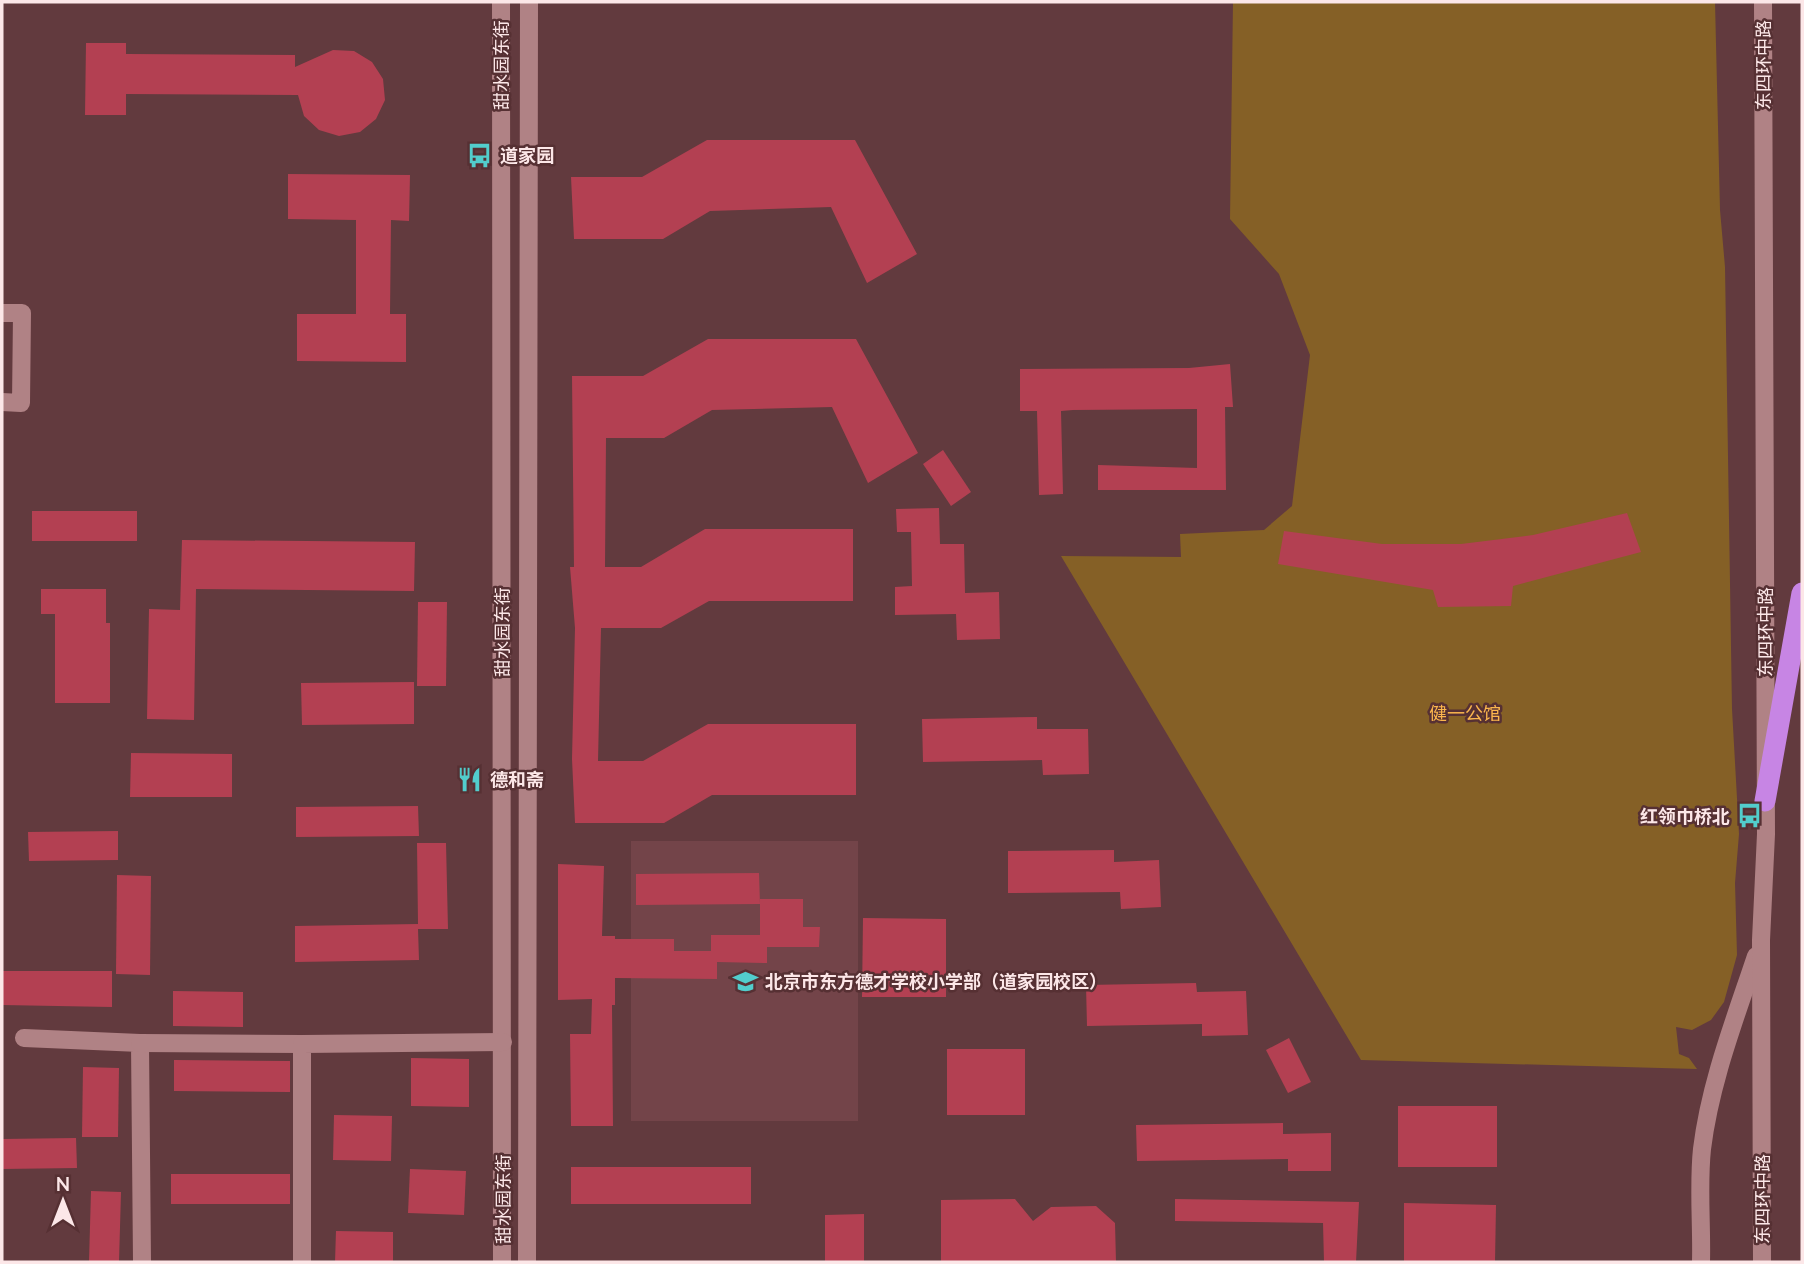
<svg xmlns="http://www.w3.org/2000/svg" width="1804" height="1264" font-family="Mulish,'Noto Sans SC',sans-serif">
<style>
.built{fill:#734449}
.green{fill:#856026}
.building{fill:#b34052}
.lines{fill:none;stroke-linecap:round;stroke-linejoin:round}
.minor{stroke:#b08285;stroke-width:18}
.highway{stroke:#c785e4;stroke-width:21}
.labels{text-anchor:middle;dominant-baseline:central;stroke-width:5;stroke-linejoin:round;paint-order:stroke}
.street-label{font-size:18px;fill:#fce7e8;stroke:#563033}
.poi-label{font-size:18px;font-weight:bold;fill:#fce7e8;stroke:#563033;text-anchor:start}
.park-label{font-size:18px;fill:#fbb64e;stroke:#563033}
</style>
<rect width="100%" height="100%" fill="#623a3e"/>
<rect class="built" x="631" y="841" width="227" height="280"/>
<polygon class="green" points="1233,2 1715,2 1720,210 1725,267 1732,709 1739,834 1735,883 1737,955 1724,1002 1711,1020 1692,1030 1676,1027 1679,1054 1689,1058 1697,1069 1361,1060 1061,556 1181,557 1180,534 1264,530 1292,506 1310,355 1279,274 1230,219"/>
<g class="building">
<polygon points="86,43 126,43 126,54 295,55 295,67 333,50 354,51 372,62 383,79 385,100 376,119 360,132 339,136 319,130 304,116 298,95 126,94 126,115 85,115"/>
<polygon points="707,140 855,140 917,254 867,283 831,207 710,211 663,239 574,239 571,177 642,177"/>
<polygon points="288,174 410,175 409,221 391,220 390,314 406,314 406,362 297,361 297,314 356,314 356,220 288,219"/>
<polygon points="708,339 856,339 918,453 868,483 832,407 712,410 664,438 606,438 605,567 641,567 705,529 853,529 853,601 709,601 661,628 601,628 598,761 643,761 708,724 856,724 856,795 712,795 664,823 575,823 572,759 575,628 570,567 574,567 572,376 643,376"/>
<polygon points="1230,364 1233,407 1225,407 1226,490 1098,490 1098,465 1197,468 1197,409 1073,410 1061,411 1063,494 1039,495 1037,411 1020,411 1020,369 1189,368"/>
<polygon points="943,450 971,492 951,506 923,464"/>
<polygon points="939,508 940,544 964,544 965,593 999,592 1000,639 957,640 956,614 895,615 895,587 912,586 911,532 897,532 896,509"/>
<rect x="32" y="511" width="105" height="30"/>
<polygon points="1627,513 1641,552 1513,586 1511,606 1438,607 1433,590 1278,564 1284,531 1382,544 1461,544 1533,535"/>
<polygon points="182,540 415,542 414,591 196,589 194,720 147,719 149,609 180,610"/>
<polygon points="41,589 106,589 106,623 110,623 110,703 55,703 55,614 41,614"/>
<polygon points="418,602 447,602 446,686 417,686"/>
<polygon points="414,682 414,724 302,725 301,683"/>
<polygon points="1037,717 1037,729 1088,729 1089,774 1043,775 1042,760 923,762 922,719"/>
<polygon points="131,753 232,754 232,797 130,797"/>
<polygon points="418,806 419,836 296,837 296,807"/>
<polygon points="118,831 118,860 29,861 28,832"/>
<polygon points="417,843 446,843 448,929 418,929 419,960 295,962 295,926 418,924"/>
<polygon points="1114,850 1114,862 1159,860 1161,907 1121,909 1120,892 1008,893 1008,851"/>
<polygon points="558,864 604,866 602,936 615,936 615,939 674,939 674,951 711,951 711,935 760,935 760,899 803,899 803,927 820,927 819,947 767,947 767,963 717,962 717,979 615,978 615,1005 612,1005 613,1126 571,1126 570,1034 591,1034 592,999 558,1000"/>
<polygon points="759,873 760,904 636,905 636,874"/>
<polygon points="117,875 151,876 150,975 116,974"/>
<polygon points="863,918 946,919 946,997 862,997"/>
<polygon points="2,971 112,971 112,1007 2,1005"/>
<polygon points="1196,983 1197,992 1246,991 1248,1035 1202,1036 1202,1024 1087,1026 1086,985"/>
<polygon points="173,991 243,992 243,1027 173,1026"/>
<polygon points="1289,1038 1311,1082 1288,1093 1266,1050"/>
<rect x="947" y="1049" width="78" height="66"/>
<polygon points="411,1058 469,1059 469,1107 411,1106"/>
<polygon points="174,1060 290,1061 290,1092 174,1091"/>
<polygon points="83,1067 119,1068 118,1137 82,1137"/>
<rect x="1398" y="1106" width="99" height="61"/>
<polygon points="334,1115 392,1116 391,1161 333,1160"/>
<polygon points="1283,1123 1283,1134 1331,1133 1331,1171 1288,1171 1288,1159 1137,1161 1136,1125"/>
<polygon points="76,1138 77,1168 2,1169 2,1139"/>
<rect x="571" y="1167" width="180" height="37"/>
<polygon points="410,1169 466,1171 464,1215 408,1213"/>
<rect x="171" y="1174" width="119" height="30"/>
<polygon points="91,1191 121,1192 119,1262 89,1262"/>
<polygon points="1015,1199 1033,1221 1051,1207 1096,1206 1115,1223 1116,1262 941,1262 941,1200"/>
<polygon points="1175,1199 1359,1202 1356,1262 1324,1262 1323,1223 1175,1221"/>
<polygon points="1404,1203 1496,1205 1495,1262 1404,1262"/>
<polygon points="864,1214 864,1262 825,1262 825,1215"/>
<polygon points="336,1231 393,1232 393,1262 335,1262"/>
</g>
<g class="lines">
<g class="minor">
<polyline points="501,2 502,1262"/>
<polyline points="2,313 22,313 21,403 2,402"/>
<polyline points="24,1038 140,1043 142,1262"/>
<polyline points="140,1043 302,1044"/>
<polyline points="302,1262 302,1044 503,1042"/>
<polyline points="527,1262 529,2"/>
<path d="M 1701,1262 C 1702,1225 1698,1186 1702,1149 C 1710,1083 1735,1019 1756,956"/>
<polyline points="1762,1262 1761,940 1766,834 1763,2"/>
</g>
<polyline class="highway" points="1765,801 1802,593"/>
</g>
<defs>
<symbol id="bus-bare" viewBox="-9 -9 18 18"><path d="M-5-6H5V4H4V6H2V4H-2V6H-4V4H-5ZM-3.5-4V0h7V-4ZM-3.5 1.2v1.5H-2V1.2ZM2 1.2v1.5H3.5V1.2Z" fill="#52cdcc" stroke="#563033" stroke-width="2.5" paint-order="stroke"/></symbol>
<symbol id="restaurant-bare" viewBox="-9 -9 18 18"><path d="M-5-6h1v4h1v-4h1v4h1v-4h1v5L-1.5 .5V6h-2V.5L-5-1ZM5-6V6H3V1.5H1.5Q1.5-4 5-6Z" fill="#52cdcc" stroke="#563033" stroke-width="2.5" paint-order="stroke"/></symbol>
<symbol id="school-bare" viewBox="-9 -9 18 18"><path d="M0-5L7-2L0 1L-7-2ZM-4 1L0 2.5L4 1V4Q0 6-4 4Z" fill="#52cdcc" stroke="#563033" stroke-width="2.5" paint-order="stroke"/></symbol>
</defs>
<g fill-rule="evenodd">
<use href="#bus-bare" x="462" y="138" width="35" height="35"/>
<use href="#restaurant-bare" x="452" y="762" width="35" height="35"/>
<use href="#bus-bare" x="1732" y="798" width="35" height="35"/>
<use href="#school-bare" x="728" y="964" width="35" height="35"/>
</g>
<g class="labels">
<g class="street-label">
<text transform="translate(501 65) rotate(-90)">甜水园东街</text>
<text transform="translate(1763 65) rotate(-90)">东四环中路</text>
<text transform="translate(502 632) rotate(-90)">甜水园东街</text>
<text transform="translate(1765 632) rotate(-90)">东四环中路</text>
<text transform="translate(503 1199) rotate(-90)">甜水园东街</text>
<text transform="translate(1762 1199) rotate(-90)">东四环中路</text>
</g>
<g class="poi-label">
<text x="500" y="155">道家园</text>
<text x="490" y="779">德和斋</text>
<text x="1730" y="816" text-anchor="end">红领巾桥北</text>
<text x="765" y="981">北京市东方德才学校小学部（道家园校区）</text>
</g>
<g class="park-label">
<text x="1465" y="713">健一公馆</text>
</g>
</g>
<rect width="1804" height="1264" fill="none" stroke="#fce7e8" stroke-width="7"/>
<g transform="translate(63 1201)" stroke="#563033" stroke-width="5" paint-order="stroke">
<path d="M0-5L12 26L0 18L-12 26Z" fill="#fce7e8"/>
<text y="-10" font-size="19" font-weight="bold" text-anchor="middle" fill="#fce7e8">N</text>
</g>
</svg>
